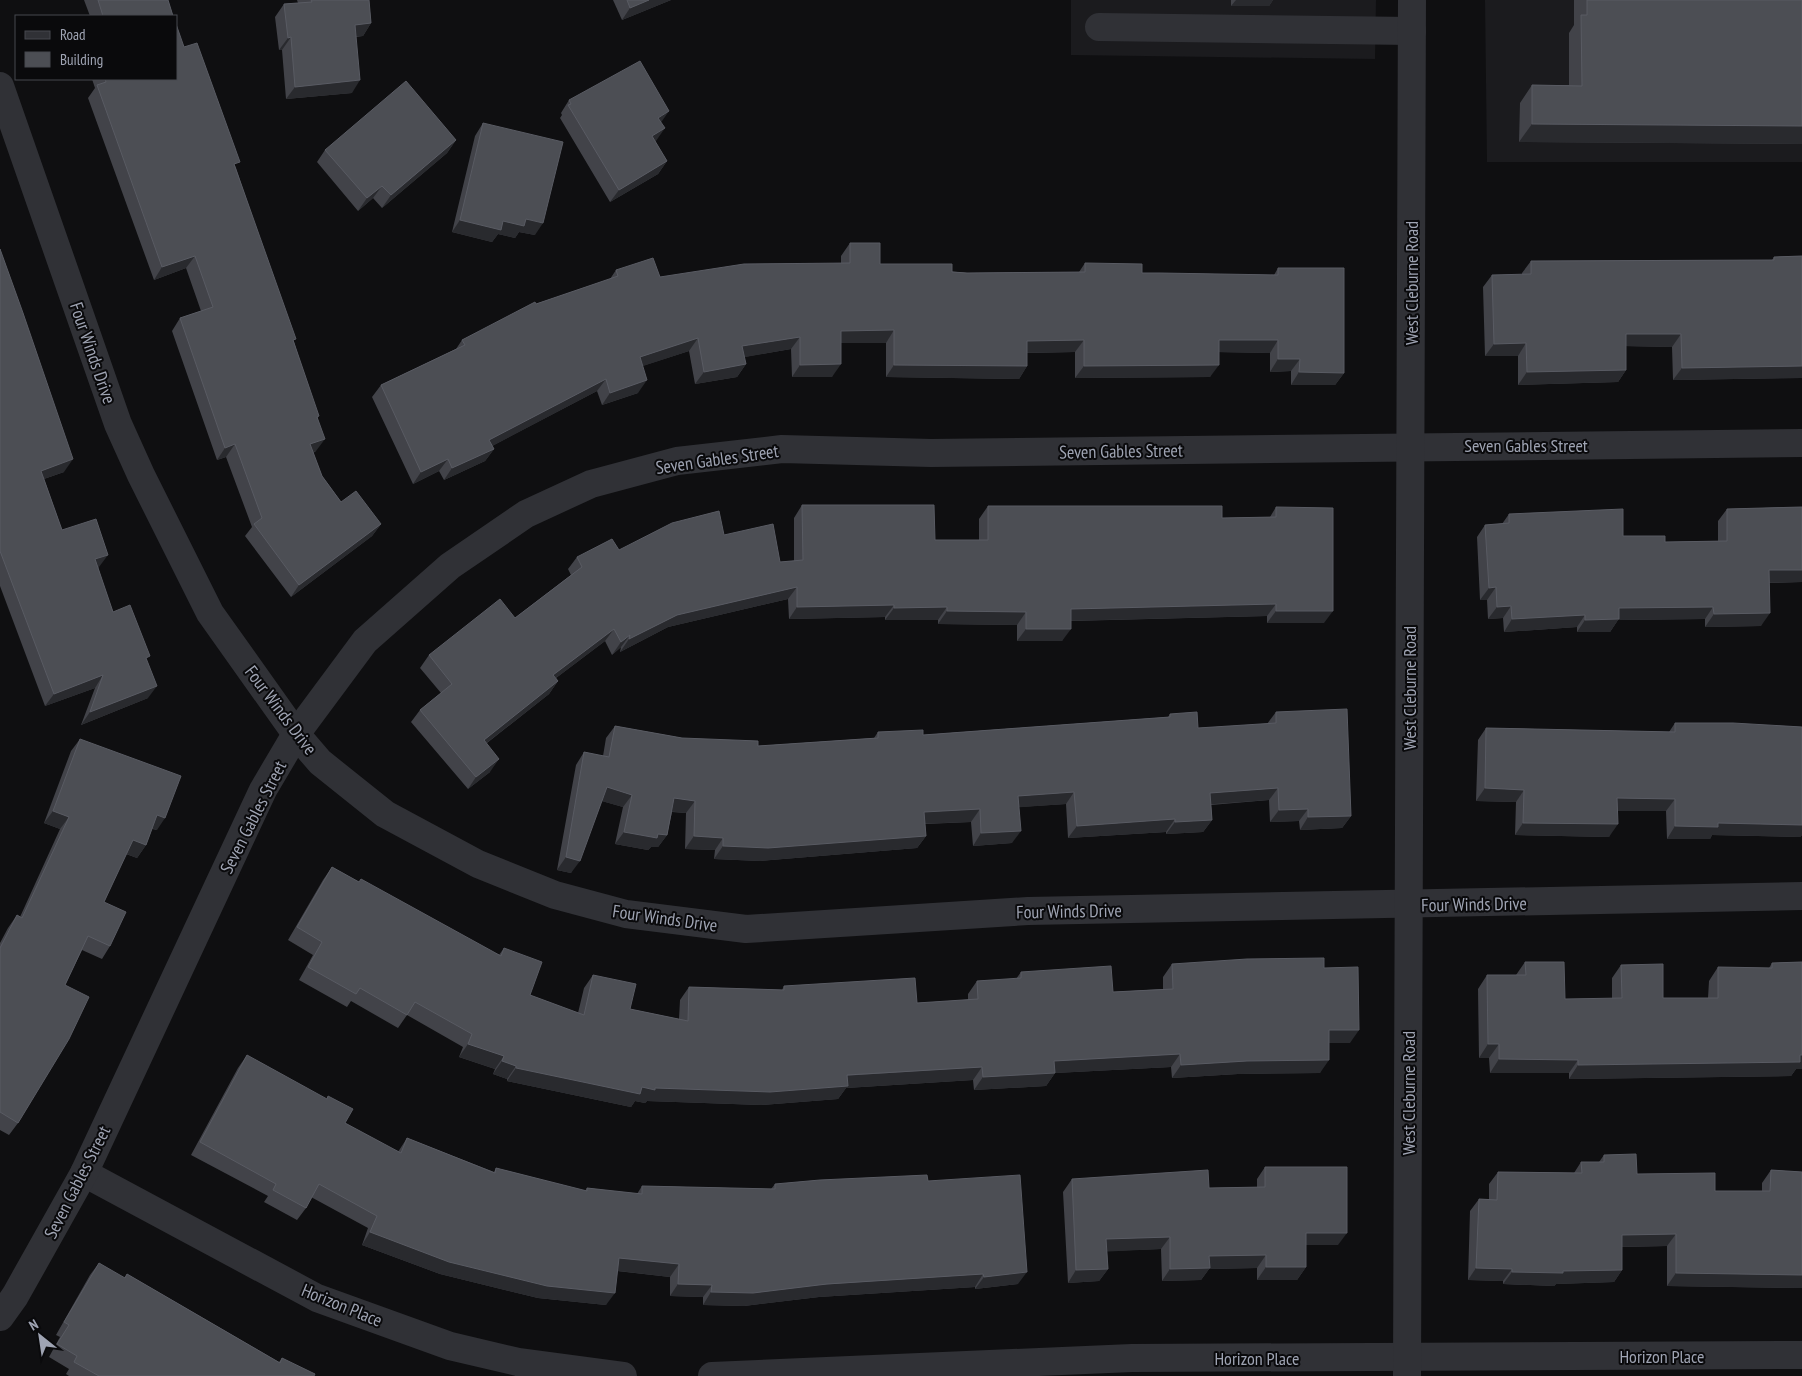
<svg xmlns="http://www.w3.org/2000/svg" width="1802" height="1376" font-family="'PT Sans Narrow',sans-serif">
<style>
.built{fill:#1b1b1e}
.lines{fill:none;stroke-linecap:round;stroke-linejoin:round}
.minor{stroke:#303136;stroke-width:28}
.wall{fill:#424349}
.shaded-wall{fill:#292a2e}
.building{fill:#4c4e54;stroke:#595b63}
.labels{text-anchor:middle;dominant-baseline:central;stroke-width:4;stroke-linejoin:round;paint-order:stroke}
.street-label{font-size:18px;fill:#9fa4b3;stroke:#0a0a0c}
</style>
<rect width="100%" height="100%" fill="#0f0f11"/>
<g class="built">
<polygon points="1071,0 1376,0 1375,59 1071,55"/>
<polygon points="1485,0 1802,0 1802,162 1487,162"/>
</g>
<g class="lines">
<g class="minor">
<polyline points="1099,27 1412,31"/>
<polyline points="0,86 118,424 141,475 210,613 296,734 320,762 385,814 478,864 555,895 626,914 746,929 1028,911 1802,896"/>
<polyline points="84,1173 317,1298 450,1346 518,1362 623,1376"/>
<polyline points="0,1317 15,1296 84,1173 263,790 296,734 365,641 450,566 526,514 591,484 677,461 782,449 931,453 1802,443"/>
<polyline points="712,1376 1132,1358 1802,1355"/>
<polyline points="1407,1376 1412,0"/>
</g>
</g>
<g class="wall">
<polygon points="84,0 168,0 173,16 90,16"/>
<polygon points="297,0 369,0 371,23 363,36 356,37 352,93 286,99 282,50 279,50 275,17 284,4 298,3"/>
<polygon points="613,0 671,0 622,20"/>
<polygon points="1231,0 1273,0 1269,6 1231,6"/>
<polygon points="1574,0 1802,0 1802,144 1519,142 1520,103 1532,85 1569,85 1569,33 1574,25"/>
<polygon points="184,47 236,168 294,342 318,418 316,451 313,453 322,476 341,502 381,524 372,536 291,597 245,536 252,527 226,457 217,460 172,331 180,318 201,311 186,268 154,280 88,98 95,88 92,79 176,79"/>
<polygon points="569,100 661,123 655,141 667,161 658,174 610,202 560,118 562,115 561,113"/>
<polygon points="483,123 535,235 519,232 515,238 498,234 492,242 452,232 475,136"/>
<polygon points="456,140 447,153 382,208 373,198 358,211 317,162 325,150"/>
<polygon points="850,243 880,264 967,273 1079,272 1085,263 1142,273 1160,273 1274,275 1278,268 1344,373 1335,385 1291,385 1291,371 1270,372 1270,353 1219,352 1210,377 1075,378 1075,352 1027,353 1027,366 1019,379 886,377 886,343 841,343 832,377 792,377 791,349 744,357 746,364 737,377 695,384 689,351 642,366 638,393 602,405 597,391 492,446 494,449 485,461 444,480 439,471 413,484 372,397 381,385 456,349 462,340 536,304 610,279 616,270 660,277 841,263 841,256"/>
<polygon points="0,249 64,472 44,479 62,530 99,567 98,568 113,612 147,661 148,698 81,725 95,688 45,706 0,586"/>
<polygon points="1802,256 1802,378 1673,380 1672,347 1626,346 1626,370 1618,382 1518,385 1518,356 1485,356 1483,287 1492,275 1522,275 1522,273 1531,261 1772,260 1774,257"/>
<polygon points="802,505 935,540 979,540 979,519 988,506 1222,518 1270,517 1276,507 1324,623 1267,623 1267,616 1071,621 1062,641 1017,641 1017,625 938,624 938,620 885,620 885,617 789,619 788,599 668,627 620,652 621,647 612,655 605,641 556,678 558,681 549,694 487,743 490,772 468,789 411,722 420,710 441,693 420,668 429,655 515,618 571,575 568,569 577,557 724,535 780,562 794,561 794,518"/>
<polygon points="1802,507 1802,582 1769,583 1761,626 1705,627 1705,619 1618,620 1610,632 1577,632 1577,627 1504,632 1503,618 1488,619 1487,600 1480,600 1477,537 1485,525 1502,524 1509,514 1623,536 1665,542 1718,541 1718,521 1727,509"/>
<polygon points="1276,712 1351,816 1342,828 1300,830 1299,821 1270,822 1269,800 1211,805 1212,820 1203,832 1166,834 1166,832 1068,838 1066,804 1019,807 1012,843 973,846 971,822 925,824 926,836 917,848 760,861 714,859 715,850 685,849 686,813 672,812 667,835 658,847 651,847 648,850 615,844 623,807 602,801 571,873 557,870 576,765 584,752 603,756 606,738 615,726 682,738 758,746 874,738 878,732 923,735 1168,717 1170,714 1198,728 1267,724"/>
<polygon points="1675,723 1802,727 1802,835 1800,837 1712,835 1710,839 1667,839 1666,811 1618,811 1609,837 1515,835 1516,802 1476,801 1478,740 1486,728 1669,732"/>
<polygon points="80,739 157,830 152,829 146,845 137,858 126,854 104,902 110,946 102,959 82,950 65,985 18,1123 9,1135 0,1130 0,943 8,928 17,915 20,917 60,829 44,823 71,751"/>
<polygon points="332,867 359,882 499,955 504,948 530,995 578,1013 584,988 593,975 630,1009 679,1019 680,1000 689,987 782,990 784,986 917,1003 968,1000 968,994 977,981 1016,979 1021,972 1113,992 1163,989 1163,977 1172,964 1324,968 1350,1043 1329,1043 1320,1073 1238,1074 1172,1078 1171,1067 1055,1073 1046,1086 974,1090 973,1080 846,1088 838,1099 761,1105 647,1101 645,1103 635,1101 631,1107 507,1081 507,1079 493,1074 495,1069 459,1057 463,1047 407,1015 398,1028 351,1001 347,1007 299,980 313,955 288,940 323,880"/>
<polygon points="1525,962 1565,999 1612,999 1612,978 1621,965 1663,998 1708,998 1709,981 1718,967 1769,968 1772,963 1802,962 1802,1069 1796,1069 1791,1076 1569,1079 1569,1073 1490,1073 1489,1058 1479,1058 1478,989 1487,975 1516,975"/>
<polygon points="247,1055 345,1123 398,1152 407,1138 494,1172 496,1168 585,1191 587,1188 637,1194 642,1186 771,1189 775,1184 928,1181 1018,1284 975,1289 975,1287 819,1297 744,1306 703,1305 703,1297 670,1296 670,1277 617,1271 606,1305 538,1298 440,1274 362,1245 368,1228 311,1197 306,1208 297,1220 264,1202 268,1196 191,1155 238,1068"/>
<polygon points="1604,1155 1637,1174 1715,1191 1762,1191 1762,1183 1771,1170 1802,1172 1802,1288 1667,1286 1667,1246 1622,1247 1622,1270 1614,1282 1556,1284 1554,1286 1503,1284 1503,1281 1468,1280 1470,1211 1479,1199 1489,1199 1489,1184 1498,1172 1574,1173 1581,1162 1599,1162"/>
<polygon points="1265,1167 1338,1245 1306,1245 1306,1267 1297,1280 1257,1280 1257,1268 1209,1269 1201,1280 1162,1281 1161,1249 1107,1251 1108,1269 1099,1281 1068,1283 1063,1192 1072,1179 1209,1188 1257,1187 1257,1179"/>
<polygon points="99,1263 124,1278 127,1274 279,1362 282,1358 314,1376 69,1376 66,1374 69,1369 49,1357 60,1337 56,1335 90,1275"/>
</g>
<g class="shaded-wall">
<polygon points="649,0 671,0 622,20 630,8"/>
<polygon points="1236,0 1273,0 1269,6 1231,6"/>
<polygon points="371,23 363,36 346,37 355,25"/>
<polygon points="291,37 282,50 279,50 288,38"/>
<polygon points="360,80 352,93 286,99 295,87"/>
<polygon points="669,111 660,124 658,118"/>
<polygon points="1532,124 1802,126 1802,144 1519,142"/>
<polygon points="665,128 656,141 643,149 652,136"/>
<polygon points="456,140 447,153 382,208 391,195"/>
<polygon points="667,161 658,174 610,202 619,190"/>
<polygon points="382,186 373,198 358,211 367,198"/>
<polygon points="526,219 543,223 535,235 519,232 515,238 498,234 492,242 452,232 460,220 503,221"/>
<polygon points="195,256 186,268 154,280 162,267"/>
<polygon points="894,330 886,343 832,343 841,331"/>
<polygon points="1626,334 1681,334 1672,347 1618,346"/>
<polygon points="800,337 791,349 734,359 742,346"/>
<polygon points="698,338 689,351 631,370 640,357"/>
<polygon points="1084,340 1075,352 1018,353 1027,341"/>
<polygon points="1219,340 1278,340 1270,353 1210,352"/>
<polygon points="1526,343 1518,356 1485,356 1494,344"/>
<polygon points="1278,359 1300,359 1291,371 1270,372"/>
<polygon points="746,364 737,377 695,384 704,372"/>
<polygon points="841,364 832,377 792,377 800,365"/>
<polygon points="894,365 1027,366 1019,379 886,377"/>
<polygon points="1219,365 1210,377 1075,378 1084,366"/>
<polygon points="1802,366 1802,378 1673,380 1682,368"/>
<polygon points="1626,370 1618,382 1518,385 1527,372"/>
<polygon points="1299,372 1344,373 1335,385 1291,385"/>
<polygon points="606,379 597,391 481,452 489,440"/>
<polygon points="647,380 638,393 602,405 610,393"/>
<polygon points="325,439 316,451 301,457 310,444"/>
<polygon points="235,444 226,457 217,460 225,448"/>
<polygon points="494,449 485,461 444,480 452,468"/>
<polygon points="73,459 64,472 32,483 41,471"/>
<polygon points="448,459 439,471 413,484 421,472"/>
<polygon points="381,524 372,536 291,597 299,585"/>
<polygon points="108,555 99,567 87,571 95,559"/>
<polygon points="1769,570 1802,570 1802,582 1760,583"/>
<polygon points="797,587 788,599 668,627 620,652 629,639 677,615"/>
<polygon points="1496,587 1487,600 1480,600 1489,588"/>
<polygon points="1276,604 1267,616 1062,621 1071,609"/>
<polygon points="894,605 885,617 789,619 797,607"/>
<polygon points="1511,606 1503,618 1488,619 1497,607"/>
<polygon points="947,607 938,620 885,620 894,608"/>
<polygon points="1713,607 1705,619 1618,620 1610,632 1577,632 1585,620 1619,608"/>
<polygon points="947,611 1026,612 1017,625 938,624"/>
<polygon points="1276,611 1333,611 1324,623 1267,623"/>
<polygon points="1770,613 1761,626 1705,627 1714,614"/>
<polygon points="1585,615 1577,627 1504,632 1512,619"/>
<polygon points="614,629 605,641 544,687 553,675"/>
<polygon points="1026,629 1071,629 1062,641 1017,641"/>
<polygon points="630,635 621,647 612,655 621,642"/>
<polygon points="103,675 95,688 45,706 54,694"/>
<polygon points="558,681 549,694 475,752 484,740"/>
<polygon points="157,686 148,698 81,725 90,712"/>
<polygon points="499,759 490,772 468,789 476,777"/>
<polygon points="607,787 632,795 623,807 598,800"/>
<polygon points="1278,788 1269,800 1201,805 1210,793"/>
<polygon points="1485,788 1524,790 1516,802 1476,801"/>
<polygon points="1074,792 1066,804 1009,808 1018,796"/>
<polygon points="674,798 695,801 686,813 666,811"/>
<polygon points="1617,798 1675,799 1666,811 1609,811"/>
<polygon points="980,809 971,822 916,824 924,812"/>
<polygon points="1308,809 1299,821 1270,822 1279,810"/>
<polygon points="53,811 69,817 60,829 44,823"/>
<polygon points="157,815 165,818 157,830 148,827"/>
<polygon points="1351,816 1342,828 1300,830 1308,817"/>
<polygon points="1175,819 1166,832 1068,838 1077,826"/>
<polygon points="1212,820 1203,832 1166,834 1175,822"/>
<polygon points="1523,823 1618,824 1609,837 1515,835"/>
<polygon points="1718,823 1802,825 1802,835 1800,837 1712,835 1710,839 1667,839 1675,826"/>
<polygon points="1021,831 1012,843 973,846 981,833"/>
<polygon points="624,832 658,834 667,835 658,847 651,847 648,850 615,844"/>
<polygon points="694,836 723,838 715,850 685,849"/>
<polygon points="926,836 917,848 760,861 714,859 723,846"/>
<polygon points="133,840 146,845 137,858 124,853"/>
<polygon points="566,857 580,861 571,873 557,870"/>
<polygon points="1329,1030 1359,1030 1350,1043 1320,1043"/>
<polygon points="468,1044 504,1056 495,1069 459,1057"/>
<polygon points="1488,1044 1499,1044 1489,1058 1479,1058"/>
<polygon points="1180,1054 1171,1067 1055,1073 1046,1086 974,1090 983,1077 1054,1061"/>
<polygon points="1802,1055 1802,1069 1796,1069 1791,1076 1569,1079 1578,1065"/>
<polygon points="1499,1059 1578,1060 1569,1073 1490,1073"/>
<polygon points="1329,1060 1320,1073 1238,1074 1172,1078 1181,1065 1247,1061"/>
<polygon points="502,1061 516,1066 507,1079 493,1074"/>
<polygon points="982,1067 973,1080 846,1088 838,1099 761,1105 647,1101 645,1103 635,1101 631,1107 507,1081 516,1068 642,1087 655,1088"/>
<polygon points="370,1232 615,1293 606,1305 538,1298 440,1274 362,1245"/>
<polygon points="1306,1233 1347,1233 1338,1245 1297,1245"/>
<polygon points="1676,1234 1667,1246 1613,1247 1622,1235"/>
<polygon points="1170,1237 1161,1249 1098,1252 1106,1239"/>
<polygon points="1266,1255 1257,1268 1209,1269 1201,1280 1162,1281 1170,1269 1209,1256"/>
<polygon points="619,1258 679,1264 670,1277 610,1270"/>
<polygon points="1266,1267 1306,1267 1297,1280 1257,1280"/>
<polygon points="1476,1268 1512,1269 1503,1281 1468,1280"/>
<polygon points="1108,1269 1099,1281 1068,1283 1076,1270"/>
<polygon points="1622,1270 1614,1282 1556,1284 1554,1286 1503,1284 1512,1272"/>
<polygon points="1027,1272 1018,1284 975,1289 984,1277"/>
<polygon points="1676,1273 1802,1275 1802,1288 1667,1286"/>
<polygon points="983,1274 975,1287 819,1297 744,1306 703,1305 711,1292"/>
<polygon points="678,1284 712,1285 703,1297 670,1296"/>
</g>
<g class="building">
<polygon points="98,0 168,0 173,16 103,16"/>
<polygon points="311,0 369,0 371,23 355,25 360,80 295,87 291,37 288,38 284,4 312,2"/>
<polygon points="627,0 649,0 630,8"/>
<polygon points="1587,0 1802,0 1802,126 1532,124 1532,85 1582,86 1581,15 1587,15"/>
<polygon points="176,24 184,47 197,43 240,162 234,164 296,339 293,340 319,416 317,417 325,439 310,444 322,476 341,502 356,491 381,524 299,585 254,524 262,518 235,444 225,448 180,318 213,307 195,256 162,267 97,85 106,82 105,79 176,79"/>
<polygon points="640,61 669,111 658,118 665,128 652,136 667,161 619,190 568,105 571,104 569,100"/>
<polygon points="406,81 456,140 391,195 382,186 367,198 325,150"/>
<polygon points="483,123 563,142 543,223 526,219 524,226 503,221 501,230 460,220"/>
<polygon points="850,243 880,243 880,264 952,264 952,272 967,273 1085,272 1085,263 1142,264 1142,273 1160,273 1278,275 1278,268 1344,268 1344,373 1299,372 1300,359 1278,359 1278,340 1219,340 1219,365 1084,366 1084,340 1027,341 1027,366 894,365 894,330 841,331 841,364 800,365 800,337 742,346 746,364 704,372 698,338 640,357 647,380 610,393 606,379 489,440 494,449 452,468 448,459 421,472 381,385 465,345 462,340 535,302 536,304 618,276 616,270 653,258 660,277 744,264 850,263"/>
<polygon points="0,249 23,313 73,459 41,471 62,530 96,519 108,555 95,559 113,612 130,605 150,656 146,658 157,686 90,712 103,675 54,694 0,551"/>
<polygon points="1802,256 1802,366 1682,368 1681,334 1626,334 1626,370 1527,372 1526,343 1494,344 1492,275 1531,274 1531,261 1774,260 1774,257"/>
<polygon points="802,505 934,505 935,540 988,540 988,506 1222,506 1222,518 1276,517 1276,507 1333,508 1333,611 1276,611 1276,604 1071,609 1071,629 1026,629 1026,612 947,611 947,607 894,608 894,605 797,607 797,587 677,615 629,639 630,635 621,642 614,629 553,675 558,681 484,740 499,759 476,777 420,710 452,684 429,655 500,599 515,618 582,567 577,557 612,539 619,550 672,523 719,511 724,535 773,524 780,562 803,560"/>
<polygon points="1802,507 1802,570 1769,570 1770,613 1714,614 1713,607 1619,608 1619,619 1585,620 1585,615 1512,619 1511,606 1497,607 1496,587 1489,588 1485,525 1509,523 1509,514 1623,509 1623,536 1665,536 1665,542 1727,541 1727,509"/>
<polygon points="1347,709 1351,816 1308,817 1308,809 1279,810 1278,788 1210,793 1212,820 1175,822 1175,819 1077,826 1074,792 1018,796 1021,831 981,833 980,809 924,812 926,836 768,848 723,846 723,838 694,836 695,801 674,798 667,835 658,834 657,838 624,832 632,795 607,787 580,861 566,857 584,752 609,757 615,726 682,738 758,741 758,746 878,738 878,732 923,730 923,735 1170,717 1170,714 1197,712 1198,728 1276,723 1276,712"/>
<polygon points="1675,723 1733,723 1802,727 1802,825 1718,823 1718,827 1675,826 1675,799 1617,798 1618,824 1523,823 1524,790 1485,788 1486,728 1675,732"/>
<polygon points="80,739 181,776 165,818 157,815 146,845 133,840 104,902 126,912 110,946 88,936 65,985 89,997 69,1039 18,1123 0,1112 0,948 17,915 22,918 69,817 53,811"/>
<polygon points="332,867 359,882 361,879 501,956 504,948 542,962 530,995 584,1015 593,975 636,984 630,1009 688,1021 689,987 784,990 784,986 915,978 917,1003 978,999 977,981 1021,978 1021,972 1111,966 1113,992 1173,989 1172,964 1247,959 1324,958 1324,968 1358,967 1359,1030 1329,1030 1329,1060 1247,1061 1181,1065 1180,1054 1054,1061 1055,1073 983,1077 982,1067 847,1075 848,1086 770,1092 655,1088 655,1090 642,1087 640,1094 516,1068 516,1066 502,1061 504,1056 468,1044 472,1034 415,1002 407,1015 360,988 356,994 308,967 322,942 297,927"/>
<polygon points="1525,962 1564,962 1565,999 1622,998 1621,965 1663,964 1663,998 1718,998 1718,967 1772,968 1772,963 1802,962 1802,1055 1800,1055 1800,1062 1578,1065 1578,1060 1499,1059 1499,1044 1488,1044 1487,975 1526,975"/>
<polygon points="247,1055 327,1099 328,1096 353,1109 345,1123 401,1153 407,1138 495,1173 496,1168 587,1191 587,1188 642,1194 642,1186 775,1189 775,1184 820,1180 927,1175 928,1181 1020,1175 1027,1272 984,1277 983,1274 827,1284 753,1293 711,1292 712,1285 678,1284 679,1264 619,1258 615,1293 547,1286 449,1262 370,1232 377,1216 319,1184 306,1208 273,1190 276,1184 200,1142"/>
<polygon points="1636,1154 1637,1174 1715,1173 1715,1191 1770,1191 1771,1170 1802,1172 1802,1275 1676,1273 1676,1234 1622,1235 1622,1270 1563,1271 1563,1273 1512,1272 1512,1269 1476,1268 1479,1199 1497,1200 1498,1172 1582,1173 1581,1162 1604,1162 1604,1155"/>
<polygon points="1265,1167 1347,1167 1347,1233 1306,1233 1306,1267 1266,1267 1266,1255 1209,1256 1210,1268 1170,1269 1170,1237 1106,1239 1108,1269 1076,1270 1072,1179 1208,1170 1209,1188 1265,1187"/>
<polygon points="99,1263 125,1278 127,1274 280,1363 282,1358 315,1374 314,1376 99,1376 74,1362 77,1356 57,1344 69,1325 64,1322"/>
</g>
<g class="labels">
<g class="street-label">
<text transform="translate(1411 283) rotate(-90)">West Cleburne Road</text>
<text transform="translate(93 353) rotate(71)">Four Winds Drive</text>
<text x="1526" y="445">Seven Gables Street</text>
<text transform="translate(1121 451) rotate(-1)">Seven Gables Street</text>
<text transform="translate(717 459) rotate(-8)">Seven Gables Street</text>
<text transform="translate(1409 688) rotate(-90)">West Cleburne Road</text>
<text transform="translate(281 710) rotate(53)">Four Winds Drive</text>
<text transform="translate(253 817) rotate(-63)">Seven Gables Street</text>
<text transform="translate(1474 904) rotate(-1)">Four Winds Drive</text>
<text transform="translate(1069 911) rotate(-1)">Four Winds Drive</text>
<text transform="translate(665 918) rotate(8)">Four Winds Drive</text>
<text transform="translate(1408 1093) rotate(-90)">West Cleburne Road</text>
<text transform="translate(77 1182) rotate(-63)">Seven Gables Street</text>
<text transform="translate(342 1305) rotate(22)">Horizon Place</text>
<text x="1662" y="1356">Horizon Place</text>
<text x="1257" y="1358">Horizon Place</text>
</g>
</g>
<rect x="15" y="15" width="162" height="65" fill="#0a0a0c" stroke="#46484f"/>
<rect x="25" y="31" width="25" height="8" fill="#303136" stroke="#46484f"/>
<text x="60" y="40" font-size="15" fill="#9fa4b3">Road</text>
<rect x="25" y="52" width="25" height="15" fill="#4c4e54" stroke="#46484f"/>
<text x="60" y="65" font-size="15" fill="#9fa4b3">Building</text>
<g transform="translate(40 1336) rotate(330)" stroke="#0a0a0c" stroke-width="4" paint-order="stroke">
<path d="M0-4L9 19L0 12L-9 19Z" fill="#9fa4b3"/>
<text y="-8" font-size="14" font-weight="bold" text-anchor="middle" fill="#9fa4b3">N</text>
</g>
</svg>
